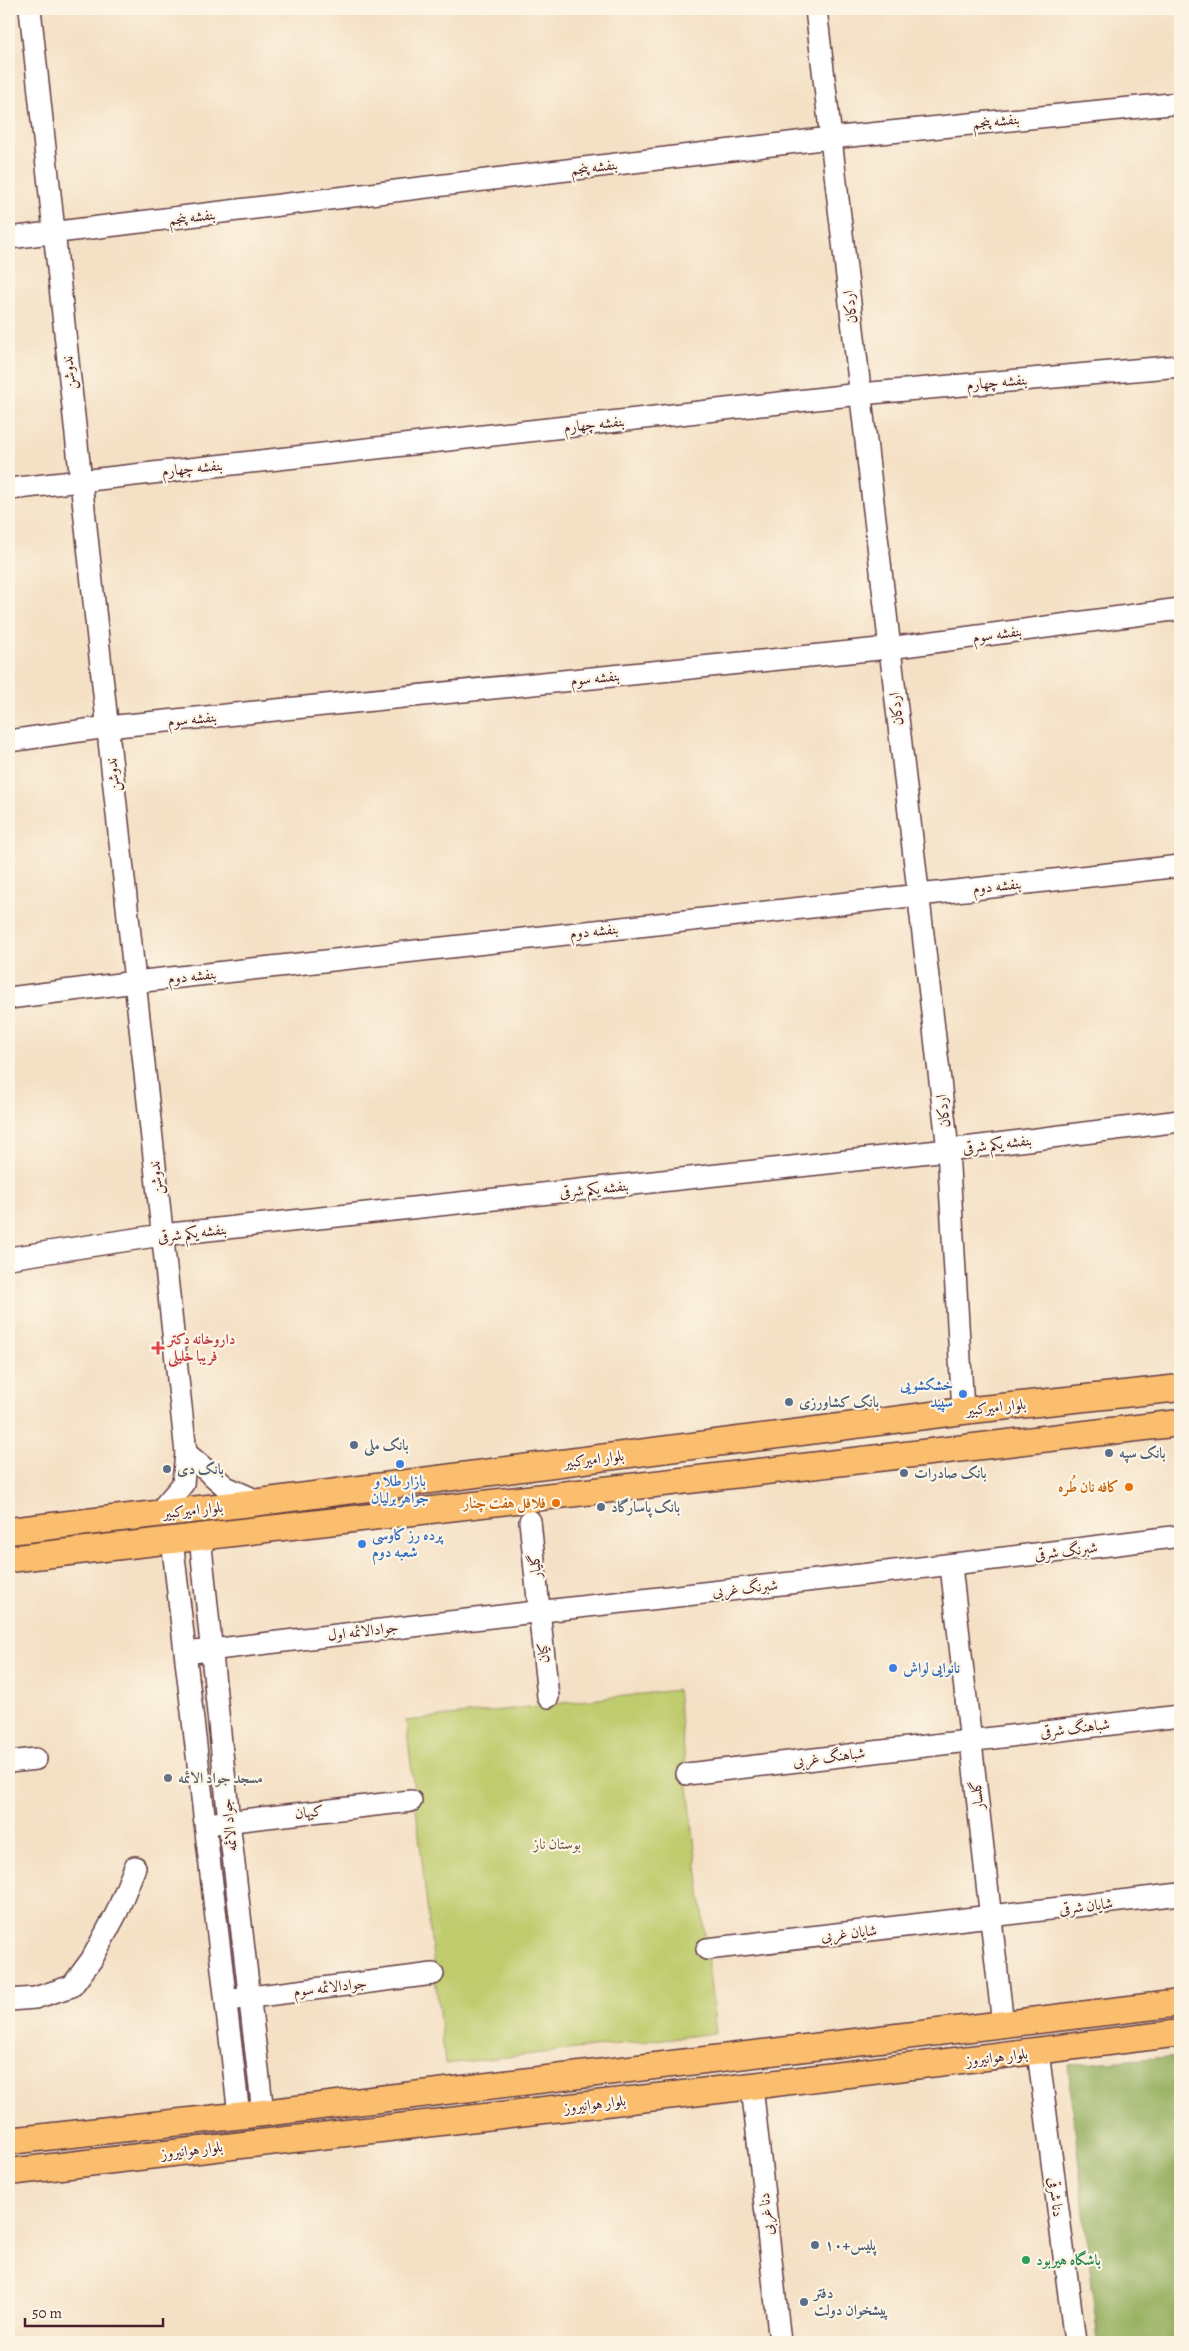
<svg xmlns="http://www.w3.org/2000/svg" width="1189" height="2351" font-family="Alegreya,Amiri,serif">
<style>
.green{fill:#bfcc6e;stroke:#84764c}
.forest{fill:#97b061;stroke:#706846}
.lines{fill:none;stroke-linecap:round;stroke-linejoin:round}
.minor-casing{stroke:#643c42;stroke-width:24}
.major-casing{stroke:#643c42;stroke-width:29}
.minor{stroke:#fff;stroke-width:21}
.major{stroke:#fbbe6e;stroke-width:26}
.health-dot{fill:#e0444e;stroke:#fcf5e5;stroke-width:2}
.shop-dot{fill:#3f7fe0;stroke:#fcf5e5;stroke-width:2}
.service-dot{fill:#5c6f8a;stroke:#fcf5e5;stroke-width:2}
.food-dot{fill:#e8710a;stroke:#fcf5e5;stroke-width:2}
.worship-dot{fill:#6b7280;stroke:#fcf5e5;stroke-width:2}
.leisure-dot{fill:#2e9e5b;stroke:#fcf5e5;stroke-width:2}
.labels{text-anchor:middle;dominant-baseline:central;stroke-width:4.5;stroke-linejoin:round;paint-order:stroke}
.street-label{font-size:15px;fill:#4a1f2b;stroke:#fcf5e5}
.health-label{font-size:15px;font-weight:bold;fill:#be3a42;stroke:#fcf5e5;text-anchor:start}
.shop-label{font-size:15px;font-weight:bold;fill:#366cbe;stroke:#fcf5e5;text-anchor:start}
.service-label{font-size:15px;font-weight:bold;fill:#4e5e75;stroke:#fcf5e5;text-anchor:start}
.food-label{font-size:15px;font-weight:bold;fill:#c56008;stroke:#fcf5e5;text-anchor:end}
.worship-label{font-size:15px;font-weight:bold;fill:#5b616d;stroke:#fcf5e5;text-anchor:start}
.park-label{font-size:15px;fill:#6d533f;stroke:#fcf5e5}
.leisure-label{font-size:15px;font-weight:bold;fill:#27864d;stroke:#fcf5e5;text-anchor:start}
</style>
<rect width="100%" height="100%" fill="#fcf5e5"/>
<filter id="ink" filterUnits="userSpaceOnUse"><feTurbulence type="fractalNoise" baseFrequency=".02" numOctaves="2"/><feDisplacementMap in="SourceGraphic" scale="10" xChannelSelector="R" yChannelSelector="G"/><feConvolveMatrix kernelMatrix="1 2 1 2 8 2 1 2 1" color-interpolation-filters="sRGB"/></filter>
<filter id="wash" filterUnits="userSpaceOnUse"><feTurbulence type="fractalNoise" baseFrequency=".0096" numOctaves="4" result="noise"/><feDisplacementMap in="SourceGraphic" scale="20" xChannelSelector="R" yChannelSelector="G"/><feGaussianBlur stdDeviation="1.12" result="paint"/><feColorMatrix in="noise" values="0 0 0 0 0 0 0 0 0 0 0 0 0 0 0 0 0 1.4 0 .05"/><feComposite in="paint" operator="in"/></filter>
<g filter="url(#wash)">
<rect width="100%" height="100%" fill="#f4e0c4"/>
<polygon class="green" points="677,1690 716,2033 445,2064 406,1721"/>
<polygon class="forest" points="1180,2056 1180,2342 1098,2342 1068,2065"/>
</g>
<g filter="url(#ink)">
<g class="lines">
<defs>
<g id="minor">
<polyline points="30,9 186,1453 183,1484 158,1513"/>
<polyline points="816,9 948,1150 963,1411"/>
<polyline points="9,238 830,138 1180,103"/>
<polyline points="9,489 860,394 1180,366"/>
<polyline points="9,741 107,727 889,648 1180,609"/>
<polyline points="9,998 135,982 1180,866"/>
<polyline points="9,1258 162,1235 948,1150 1180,1121"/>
<polyline points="186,1453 226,1487 260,1502"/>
<polyline points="530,1521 548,1697"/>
<polyline points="200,1537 229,1821 263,2113"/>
<polyline points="172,1540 239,2115"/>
<polyline points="951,1566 1003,2025"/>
<path d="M 186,1653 C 518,1612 849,1579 1180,1536"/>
<polyline points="9,1762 36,1759"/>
<polyline points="687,1774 1180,1716"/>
<polyline points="215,1823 411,1801"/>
<polyline points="707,1949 1180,1894"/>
<polyline points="235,1999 433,1974"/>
<polyline points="9,2000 35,1998 72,1986 92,1959 117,1912 135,1867"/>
<polyline points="1038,2052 1075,2342"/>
<polyline points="752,2086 780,2342"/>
</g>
<g id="major">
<polyline points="9,1531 260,1502 963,1411 1180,1388"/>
<polyline points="9,1559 1180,1423"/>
<polyline points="9,2141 263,2113 1180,2003"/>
<polyline points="9,2172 752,2086 1180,2033"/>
</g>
</defs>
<use href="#minor" class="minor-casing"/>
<use href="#major" class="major-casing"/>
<use href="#minor" class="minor"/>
<use href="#major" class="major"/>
</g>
</g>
<path class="health-dot" d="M155.5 1340.5h5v5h5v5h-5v5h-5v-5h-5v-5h5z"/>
<g class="shop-dot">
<circle cx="963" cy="1394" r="5"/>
<circle cx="400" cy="1464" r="5"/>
<circle cx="362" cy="1544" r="5"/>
<circle cx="893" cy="1668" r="5"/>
</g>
<g class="service-dot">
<circle cx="789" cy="1402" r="5"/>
<circle cx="354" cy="1445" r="5"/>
<circle cx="1109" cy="1453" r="5"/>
<circle cx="167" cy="1469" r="5"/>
<circle cx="904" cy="1473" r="5"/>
<circle cx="601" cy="1507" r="5"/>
<circle cx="815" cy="2245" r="5"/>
<circle cx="804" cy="2302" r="5"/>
</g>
<g class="food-dot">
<circle cx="1129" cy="1487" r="5"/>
<circle cx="556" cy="1503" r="5"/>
</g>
<circle class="worship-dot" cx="168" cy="1778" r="5"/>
<circle class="leisure-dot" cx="1026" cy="2260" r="5"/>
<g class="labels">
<g class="street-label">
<text transform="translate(996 121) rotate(-6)">بنفشه پنجم</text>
<text transform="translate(594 167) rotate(-7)">بنفشه پنجم</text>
<text transform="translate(192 217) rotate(-7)">بنفشه پنجم</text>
<text transform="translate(850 307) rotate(-97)">اردکان</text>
<text transform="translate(69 373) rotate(-96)">ندوشن</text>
<text transform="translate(997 382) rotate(-5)">بنفشه چهارم</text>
<text transform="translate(594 424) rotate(-6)">بنفشه چهارم</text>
<text transform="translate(192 468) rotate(-6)">بنفشه چهارم</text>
<text transform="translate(997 634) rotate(-8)">بنفشه سوم</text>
<text transform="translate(595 678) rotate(-6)">بنفشه سوم</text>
<text transform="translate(896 709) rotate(-97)">اردکان</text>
<text transform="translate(192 719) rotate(-6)">بنفشه سوم</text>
<text transform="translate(113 775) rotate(-96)">ندوشن</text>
<text transform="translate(997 886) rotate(-6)">بنفشه دوم</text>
<text transform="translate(594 931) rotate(-6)">بنفشه دوم</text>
<text transform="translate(192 976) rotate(-6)">بنفشه دوم</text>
<text transform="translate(943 1111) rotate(-97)">اردکان</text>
<text transform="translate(997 1144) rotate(-7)">بنفشه یکم شرقی</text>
<text transform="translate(156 1178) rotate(-96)">ندوشن</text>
<text transform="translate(594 1189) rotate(-6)">بنفشه یکم شرقی</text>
<text transform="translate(192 1233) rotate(-7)">بنفشه یکم شرقی</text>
<text transform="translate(996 1407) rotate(-6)">بلوار امیرکبیر</text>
<text transform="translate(594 1459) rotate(-7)">بلوار امیرکبیر</text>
<text transform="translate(193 1510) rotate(-6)">بلوار امیرکبیر</text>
<text transform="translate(1066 1551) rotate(-7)">شبرنگ شرقی</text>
<text transform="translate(535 1566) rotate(-96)">گلیار</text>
<text transform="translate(745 1588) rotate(-6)">شبرنگ غربی</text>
<text transform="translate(363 1631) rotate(-7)">جوادالائمه اول</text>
<text transform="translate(543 1653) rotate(-96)">کیان</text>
<text transform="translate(1075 1728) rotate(-7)">شباهنگ شرقی</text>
<text transform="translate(829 1757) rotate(-7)">شباهنگ غربی</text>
<text transform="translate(977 1795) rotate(-97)">گلسار</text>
<text transform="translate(309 1812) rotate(-6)">کیهان</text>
<text transform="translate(229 1825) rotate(-96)">جواد الائمه</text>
<text transform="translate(1086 1906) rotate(-7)">شایان شرقی</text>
<text transform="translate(849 1933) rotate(-6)">شایان غربی</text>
<text transform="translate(330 1987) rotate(-7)">جوادالائمه سوم</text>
<text transform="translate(997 2057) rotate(-7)">بلوار هوانیروز</text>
<text transform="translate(595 2104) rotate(-7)">بلوار هوانیروز</text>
<text transform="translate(192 2150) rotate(-7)">بلوار هوانیروز</text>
<text transform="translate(1056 2197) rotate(83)">دنا شرقی</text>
<text transform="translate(766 2214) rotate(-96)">دنا غربی</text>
</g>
<g class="health-label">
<text x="168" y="1339">داروخانه دکتر<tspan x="168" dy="17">فریبا خلیلی</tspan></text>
</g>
<g class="shop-label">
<text x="953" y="1385" text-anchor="end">خشکشویی<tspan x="953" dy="17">سپید</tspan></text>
<text x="400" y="1481" text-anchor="middle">بازار طلا و<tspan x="400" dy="17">جواهر برلیان</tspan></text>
<text x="372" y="1535">پرده رز کاوسی<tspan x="372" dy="17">شعبه دوم</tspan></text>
<text x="903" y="1668">نانوایی لواش</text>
</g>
<g class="service-label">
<text x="799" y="1402">بانک کشاورزی</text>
<text x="364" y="1445">بانک ملی</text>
<text x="1119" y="1453">بانک سپه</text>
<text x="177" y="1469">بانک دی</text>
<text x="914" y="1473">بانک صادرات</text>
<text x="611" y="1507">بانک پاسارگاد</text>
<text x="825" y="2245">پلیس+۱۰</text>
<text x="814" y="2293">دفتر<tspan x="814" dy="17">پیشخوان دولت</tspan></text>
</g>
<g class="food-label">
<text x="1119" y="1487">کافه نان طُره</text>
<text x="546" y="1503">فلافل هفت چنار</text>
</g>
<g class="worship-label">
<text x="178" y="1778">مسجد جواد الائمه</text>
</g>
<g class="park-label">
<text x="557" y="1844">بوستان ناز</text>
</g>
<g class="leisure-label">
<text x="1036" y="2260">باشگاه هیربود</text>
</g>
</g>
<rect width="1189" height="2351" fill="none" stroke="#fcf5e5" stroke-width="30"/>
<path d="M25 2318v8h138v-8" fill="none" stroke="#4a1f2b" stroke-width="2.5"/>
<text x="32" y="2318" font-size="15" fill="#4a1f2b" stroke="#fcf5e5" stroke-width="4" paint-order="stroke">50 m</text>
</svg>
